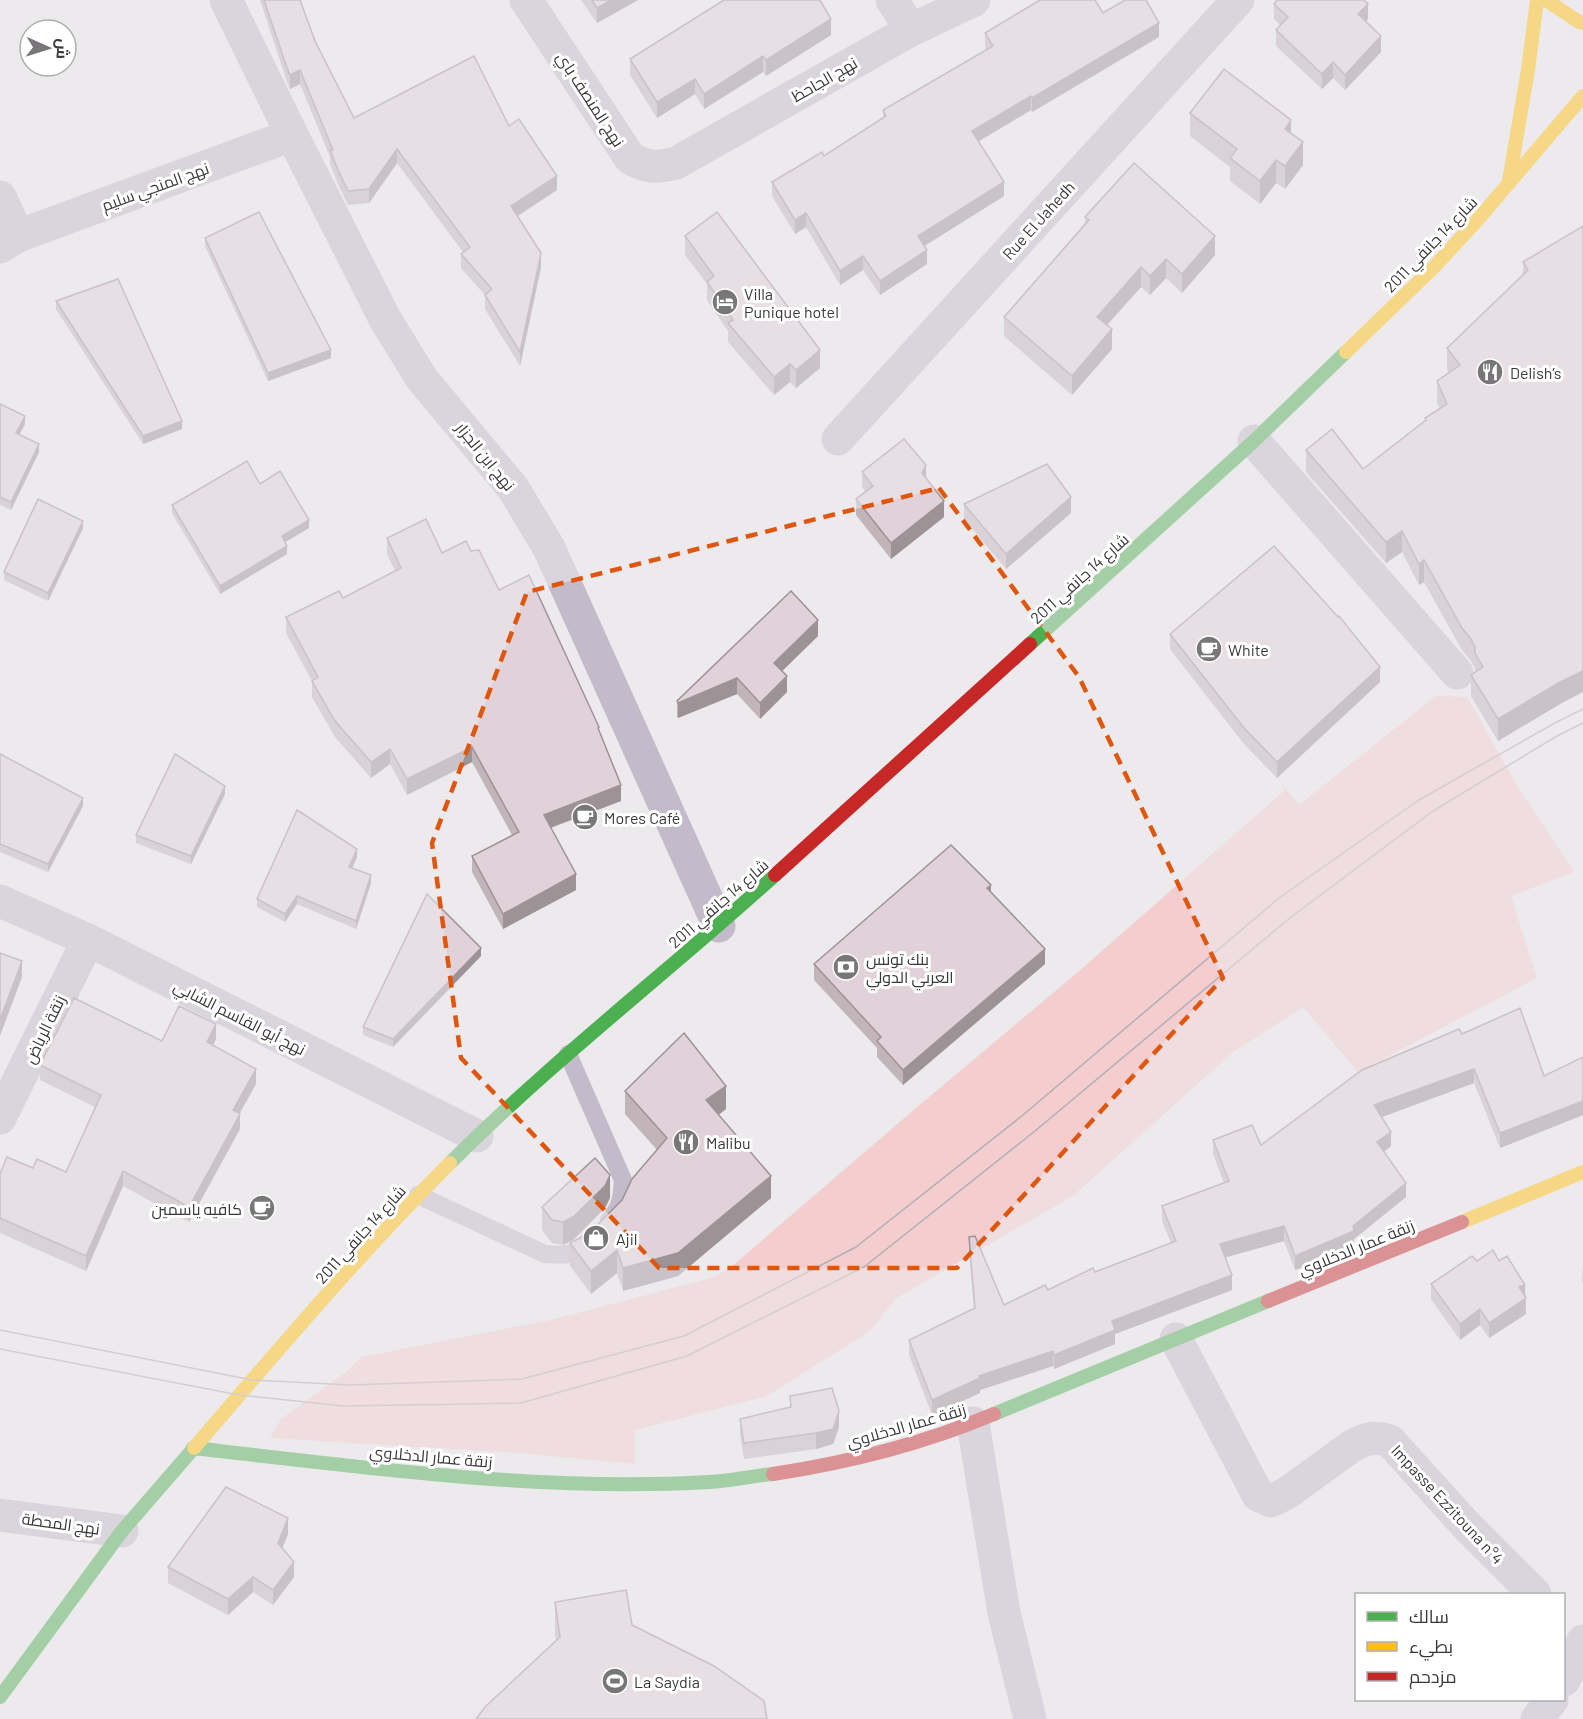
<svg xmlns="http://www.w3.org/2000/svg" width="1583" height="1719" font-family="Barlow,Cairo,sans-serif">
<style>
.green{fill:#f4cecf}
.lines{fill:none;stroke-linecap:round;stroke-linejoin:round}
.lane{stroke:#c3bbc9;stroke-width:18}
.street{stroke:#c3bbc9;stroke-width:33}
.fast{stroke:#4caf50;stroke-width:14}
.slow{stroke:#ffc107;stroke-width:14}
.jam{stroke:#c62828;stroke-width:14}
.tram{stroke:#b2aeb5;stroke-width:1.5}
.wall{fill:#c1b5ba}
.shaded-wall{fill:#9d9397}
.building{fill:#e0d2d8;stroke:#9d9397;stroke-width:1.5}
.marked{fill:none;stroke:#df570e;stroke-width:4.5;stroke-dasharray:12 8;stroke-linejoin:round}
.labels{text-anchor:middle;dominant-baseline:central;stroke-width:6;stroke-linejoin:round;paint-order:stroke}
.street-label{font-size:16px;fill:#3a383a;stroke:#fff}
.poi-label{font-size:16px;fill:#3a383a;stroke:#fff;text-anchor:start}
</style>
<rect width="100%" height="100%" fill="#eceaec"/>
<polygon class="green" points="1436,696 1467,697 1518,787 1574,872 1511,896 1537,978 1358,1072 1303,1007 1232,1053 1074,1195 895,1299 870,1331 767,1396 635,1430 635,1464 519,1453 270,1438 281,1419 350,1369 361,1357 551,1320 711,1278 731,1267 923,1102 1078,972 1285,790 1277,778 1299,805"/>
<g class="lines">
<g class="lane">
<path d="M 568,1054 L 623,1180 C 622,1196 621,1208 609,1220"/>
<path d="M 418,1195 L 545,1254 C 567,1256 573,1256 590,1240"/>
</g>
<g class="street">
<polyline points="226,0 292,135 385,319 422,379 513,488 549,548 719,926"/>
<path d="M 526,0 L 630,158 C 648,168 656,168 676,163 L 911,30 L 974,0"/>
<polyline points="892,0 911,30"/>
<polyline points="0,197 18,236"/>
<polyline points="0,247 18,236 292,135"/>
<polyline points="838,439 1238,0"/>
<polyline points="1254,441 1457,673"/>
<polyline points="0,901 88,940 477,1136"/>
<polyline points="0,1118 88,940"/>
<path d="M 1176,1339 L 1258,1495 L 1271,1501 L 1287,1493 L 1352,1446 C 1367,1438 1374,1436 1390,1441 L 1465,1524 L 1535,1594"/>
<polyline points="973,1423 1004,1613 1030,1719"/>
<polyline points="0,1515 122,1531"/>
<polyline points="1564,1680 1583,1641"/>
<polyline points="1537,1719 1552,1700"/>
</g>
<g class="fast">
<polyline points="1030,644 1254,441 1346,352"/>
<path d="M 450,1163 C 552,1061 668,972 775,875"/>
<polyline points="994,1414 1268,1301"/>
<path d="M 193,1448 C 364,1467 537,1492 709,1482 C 730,1481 752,1476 773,1474"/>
<polyline points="0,1697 122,1531 194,1448"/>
</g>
<g class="slow">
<polyline points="1546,0 1579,22 1583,23"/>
<polyline points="1509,181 1528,70 1537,0"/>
<polyline points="1346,352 1435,266 1480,217 1583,96"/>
<polyline points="1462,1222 1583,1172"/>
<path d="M 194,1448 C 277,1351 360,1253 450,1163"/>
</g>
<g class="jam">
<polyline points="775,875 1030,644"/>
<polyline points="1268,1301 1462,1222"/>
<path d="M 773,1474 C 846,1463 925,1443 994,1414"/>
</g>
<g class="tram">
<polyline points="0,1330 252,1380 350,1385 522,1379 684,1336 856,1247 1023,1115 1279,898 1419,800 1553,724 1583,709"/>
<polyline points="0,1349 239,1395 343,1406 521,1403 687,1356 864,1267 1035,1131 1291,917 1433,811 1557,736 1583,723"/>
</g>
</g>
<g class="wall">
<polygon points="260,0 300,0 315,41 354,118 509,126 557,190 518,216 541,267 520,366 485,309 485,295 461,268 461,254 463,252 397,163 369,203 348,205 338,184 330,164 330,157 300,84 290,89 287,82"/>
<polygon points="581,0 638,0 597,23"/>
<polygon points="1274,4 1368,19 1366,21 1381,52 1345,90 1333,78 1322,89 1276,46 1276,30 1281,26 1274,19"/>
<polygon points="1103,13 1159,37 1032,112 1031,110 978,142 1004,196 924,246 927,264 880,295 863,270 840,285 806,227 795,234 772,196 772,182 824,156 883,119 883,110 986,50 985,47 985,33"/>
<polygon points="831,35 766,76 763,72 704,109 695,94 657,118 630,75 630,59"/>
<polygon points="1190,113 1291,133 1303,165 1285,189 1276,183 1260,204 1230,181 1230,167 1190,136"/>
<polygon points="1085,217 1215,255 1182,293 1166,278 1150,295 1141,287 1107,325 1112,349 1072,395 1004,336 1004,317 1085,223"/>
<polygon points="1583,226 1560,704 1498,741 1471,696 1471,675 1475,672 1475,669 1471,661 1462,650 1424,582 1419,585 1402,552 1386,563 1306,472 1306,450 1363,469 1425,421 1425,418 1440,409 1437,403 1437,381 1449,372 1447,370 1447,348 1523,275 1523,262"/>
<polygon points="685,236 820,368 796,388 790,382 774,395 728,342 728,331 707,300 707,284 685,255"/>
<polygon points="205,238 331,358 268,381 205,246"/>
<polygon points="56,301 182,429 143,444 56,309"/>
<polygon points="0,404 25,424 19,435 39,452 11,510 0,505"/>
<polygon points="862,472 926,478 944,517 891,559 856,515 856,499 866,492 862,487"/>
<polygon points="260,484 309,528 285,542 287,554 220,594 172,513 172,505"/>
<polygon points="964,504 1071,513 1006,569 964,519"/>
<polygon points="83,528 48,601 4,580 4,572"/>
<polygon points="387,538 442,553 471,551 599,733 621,801 551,828 576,890 503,929 472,872 472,856 512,835 472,762 407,795 390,764 371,778 335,737 312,697 312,681 286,633 286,617 343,598 395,571 387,554"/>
<polygon points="1170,634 1380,682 1277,778 1244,744 1170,649"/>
<polygon points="818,636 782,671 787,692 760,719 737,694 678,718 677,717 677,701"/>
<polygon points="0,754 83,806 48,872 0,852"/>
<polygon points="225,794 191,864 136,843 136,835"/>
<polygon points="357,857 352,868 371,883 356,929 297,904 285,922 257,907 257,899"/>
<polygon points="991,893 1045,964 903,1085 877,1057 877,1048 814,980 814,964"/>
<polygon points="481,956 393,1047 363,1035 363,1027"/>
<polygon points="1462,1034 1544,1076 1583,1057 1583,1115 1500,1148 1474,1083 1381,1117 1391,1146 1384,1152 1406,1197 1354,1239 1354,1246 1295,1270 1284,1241 1225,1257 1232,1290 1115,1334 1115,1344 1054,1369 1053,1366 980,1390 980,1393 932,1415 909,1355 909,1340 974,1309 969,1252 969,1237 1004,1305 1048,1290 1171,1243 1162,1221 1162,1206 1224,1183 1213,1154 1213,1140 1261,1145"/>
<polygon points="216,1039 213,1045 256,1084 239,1114 240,1129 189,1222 123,1186 86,1271 0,1233 0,1174 33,1168 66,1172 95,1107 40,1080 40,1065 162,1041"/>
<polygon points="625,1091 726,1109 719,1115 771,1198 678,1276 623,1291 617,1273 591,1294 570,1266 570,1243 588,1234 622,1200 657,1150 625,1114"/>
<polygon points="610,1198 605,1208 573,1240 563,1245 552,1243 542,1230 542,1207"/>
<polygon points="1477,1261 1499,1261 1525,1296 1526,1314 1489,1338 1480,1325 1460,1340 1431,1299 1431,1284"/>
<polygon points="1583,1262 1583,1283 1582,1282"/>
<polygon points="790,1396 839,1427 833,1444 816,1449 744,1459 740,1434 740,1419 790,1407"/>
<polygon points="288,1534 282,1548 294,1577 273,1605 253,1592 228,1615 168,1583 168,1567"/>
<polygon points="555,1602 632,1625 556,1641 555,1632"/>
</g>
<g class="shaded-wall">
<polygon points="611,0 638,0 597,23 597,8"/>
<polygon points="1368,4 1368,19 1358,29 1358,14"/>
<polygon points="831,19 831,35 766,76 766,60"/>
<polygon points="1159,23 1159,37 1032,112 1032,98"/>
<polygon points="1381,36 1381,52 1345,90 1345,75"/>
<polygon points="763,56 763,72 704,109 704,94"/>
<polygon points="1333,62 1333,78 1322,89 1322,74"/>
<polygon points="300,70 300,84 290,89 290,75"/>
<polygon points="695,79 695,94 657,118 657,102"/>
<polygon points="1031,96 1031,110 972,145 972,131"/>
<polygon points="1291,120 1291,143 1285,129"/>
<polygon points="1303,142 1303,165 1285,189 1285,166"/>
<polygon points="397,149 397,163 369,203 369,189"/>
<polygon points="1276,160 1276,183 1260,204 1260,181"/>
<polygon points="557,176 557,190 511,220 511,206"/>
<polygon points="1004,182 1004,196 918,250 918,236"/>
<polygon points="806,213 806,227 795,234 795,220"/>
<polygon points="1215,236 1215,255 1182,293 1182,274"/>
<polygon points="927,250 927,264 880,295 880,281"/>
<polygon points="541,253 541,267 520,366 520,352"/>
<polygon points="863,256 863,270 840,285 840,271"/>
<polygon points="1166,259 1166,278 1150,295 1150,276"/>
<polygon points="1141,267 1141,287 1097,336 1097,317"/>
<polygon points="1112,329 1112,349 1072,395 1072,376"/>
<polygon points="331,350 331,358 268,381 268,373"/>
<polygon points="820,350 820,368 796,388 796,370"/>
<polygon points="790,364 790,382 774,395 774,377"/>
<polygon points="25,416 25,424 16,441 16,433"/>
<polygon points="182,421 182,429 143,444 143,436"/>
<polygon points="39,444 39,452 11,510 11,502"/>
<polygon points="926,465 926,481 922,473"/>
<polygon points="1071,497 1071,513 1006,569 1006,554"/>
<polygon points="944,501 944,517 891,559 891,543"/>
<polygon points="309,520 309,528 282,544 282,536"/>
<polygon points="83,521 83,528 48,601 48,593"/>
<polygon points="1402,531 1402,552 1386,563 1386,542"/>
<polygon points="287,546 287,554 220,594 220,586"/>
<polygon points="1424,560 1424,582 1419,585 1419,564"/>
<polygon points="818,620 818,636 774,679 774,663"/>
<polygon points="1380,667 1380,682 1277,778 1277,762"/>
<polygon points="1583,671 1583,692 1560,704 1498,741 1498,719 1560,682"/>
<polygon points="787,676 787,692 760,719 760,703"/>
<polygon points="737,678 737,694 678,718 678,703"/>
<polygon points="472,747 472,762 407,795 407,779"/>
<polygon points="390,749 390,764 371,778 371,762"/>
<polygon points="621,785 621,801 544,830 544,815"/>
<polygon points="225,786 225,794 191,864 191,856"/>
<polygon points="83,798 83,806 48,872 48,864"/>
<polygon points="357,849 357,857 349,875 349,867"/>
<polygon points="576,874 576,890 503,929 503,914"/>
<polygon points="371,875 371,883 356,929 356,921"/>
<polygon points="991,885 991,900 987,888"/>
<polygon points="297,896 297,904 285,922 285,914"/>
<polygon points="481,948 481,956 393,1047 393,1039"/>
<polygon points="1045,949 1045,964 903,1085 903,1070"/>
<polygon points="22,961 22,977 0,1036 0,1020"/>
<polygon points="216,1024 216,1039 207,1057 207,1042"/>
<polygon points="256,1069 256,1084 233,1125 233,1110"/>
<polygon points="1474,1069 1474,1083 1374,1120 1374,1105"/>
<polygon points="726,1086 726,1109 706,1123 706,1100"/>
<polygon points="1583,1101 1583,1115 1500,1148 1500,1133"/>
<polygon points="240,1114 240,1129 189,1222 189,1207"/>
<polygon points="1391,1132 1391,1146 1377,1157 1377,1142"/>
<polygon points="123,1171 123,1186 86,1271 86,1256"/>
<polygon points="610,1175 610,1198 605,1208 573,1240 563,1245 563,1222"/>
<polygon points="771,1176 771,1198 678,1276 623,1291 623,1268"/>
<polygon points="1406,1183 1406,1197 1354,1239 1354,1246 1295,1270 1295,1256 1353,1226"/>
<polygon points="1284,1226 1284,1241 1220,1259 1220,1244"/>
<polygon points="617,1250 617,1273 591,1294 591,1271"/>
<polygon points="1232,1275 1232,1290 1115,1334 1115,1344 1054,1369 1054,1355 1112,1321"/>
<polygon points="1525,1285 1526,1314 1489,1338 1489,1323 1519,1287"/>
<polygon points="1480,1309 1480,1325 1460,1340 1460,1324"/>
<polygon points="1053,1351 1053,1366 980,1390 980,1393 932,1415 932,1400 979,1376"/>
<polygon points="839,1411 839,1427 833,1444 816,1449 816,1433"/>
<polygon points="288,1518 288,1534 278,1559 278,1543"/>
<polygon points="294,1562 294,1577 273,1605 273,1590"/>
<polygon points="253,1577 253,1592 228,1615 228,1599"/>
</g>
<g class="building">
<polygon points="264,0 300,0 315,41 354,118 474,56 509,126 519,119 557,176 511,206 541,253 520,352 485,295 492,289 461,254 470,247 397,149 369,189 348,191 338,170 330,150 333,150 300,70 290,75 287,68"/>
<polygon points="592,0 611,0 597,8"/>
<polygon points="724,0 820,0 831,19 766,60 763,56 704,94 695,79 657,102 630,59"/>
<polygon points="1040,0 1095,0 1103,13 1125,0 1146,0 1159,23 1032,98 1031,96 972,131 1004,182 918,236 927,250 880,281 863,256 840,271 806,213 795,220 772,182 822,152 824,156 886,116 883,110 993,46 985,33"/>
<polygon points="1277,0 1364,0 1368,4 1358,14 1381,36 1345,75 1333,62 1322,74 1276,30 1288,17 1274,4"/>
<polygon points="1224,69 1291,120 1285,129 1303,142 1285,166 1276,160 1260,181 1230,158 1237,149 1190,113"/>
<polygon points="1134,163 1215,236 1182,274 1166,259 1150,276 1141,267 1097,317 1112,329 1072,376 1004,317 1089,220 1085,217"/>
<polygon points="259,212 331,350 268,373 205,238"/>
<polygon points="717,212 820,350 796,370 790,364 774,377 728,323 733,320 707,282 714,276 685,236"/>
<polygon points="1583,226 1583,671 1560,682 1498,719 1471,675 1483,667 1475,653 1475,647 1471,639 1462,628 1424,560 1419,564 1402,531 1386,542 1306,450 1332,429 1363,469 1426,420 1425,418 1447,404 1437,381 1460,365 1447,348 1528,270 1523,262"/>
<polygon points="118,279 182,421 143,436 56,301"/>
<polygon points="0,404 25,416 16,433 39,444 11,502 0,497"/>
<polygon points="904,439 926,465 922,473 944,501 891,543 856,499 873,486 862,472"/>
<polygon points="247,461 260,484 280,471 309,520 282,536 287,546 220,586 172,505"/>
<polygon points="1047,464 1071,497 1006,554 964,504"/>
<polygon points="38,499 83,521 48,593 4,572"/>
<polygon points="426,519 442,553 466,541 471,551 479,550 499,590 529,575 599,727 598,728 621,785 544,815 576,874 503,914 472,856 519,832 472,747 407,779 390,749 371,762 335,721 312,681 318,677 286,617 339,591 343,598 401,568 387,538"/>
<polygon points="1274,546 1338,617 1339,616 1380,667 1277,762 1244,728 1170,634"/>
<polygon points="791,591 818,620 774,663 787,676 760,703 737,678 678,703 677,701"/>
<polygon points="0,754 83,798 48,864 0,844"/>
<polygon points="175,754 225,786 191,856 136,835"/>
<polygon points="297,810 357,849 349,867 371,875 356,921 297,896 285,914 257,899"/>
<polygon points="951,845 991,885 987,888 1045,949 903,1070 877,1041 881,1037 814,964"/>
<polygon points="427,894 481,948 393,1039 363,1027"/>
<polygon points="0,953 22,961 0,1020"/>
<polygon points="74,998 162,1041 179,1006 216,1024 207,1042 256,1069 233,1110 240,1114 189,1207 123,1171 86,1256 0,1218 0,1174 7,1157 33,1168 37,1159 66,1172 101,1095 40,1065"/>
<polygon points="1520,1008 1544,1076 1583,1057 1583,1101 1500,1133 1474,1069 1374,1105 1391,1132 1377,1142 1406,1183 1353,1226 1354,1231 1295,1256 1284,1226 1220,1244 1232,1275 1112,1321 1115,1330 1054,1355 1053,1351 979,1376 980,1378 932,1400 909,1340 975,1308 969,1237 975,1236 1004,1305 1045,1285 1048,1290 1093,1268 1095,1272 1176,1241 1162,1206 1229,1181 1213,1140 1252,1125 1261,1145 1362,1070 1459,1029 1462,1034"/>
<polygon points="684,1033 726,1086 706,1100 771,1176 678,1253 623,1268 617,1250 591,1271 570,1243 588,1234 622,1200 632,1179 667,1138 625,1091"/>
<polygon points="595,1158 610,1175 605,1186 573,1217 563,1222 552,1220 542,1207"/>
<polygon points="1493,1250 1499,1261 1507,1256 1525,1285 1519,1287 1526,1298 1489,1323 1480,1309 1460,1324 1431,1284 1472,1256 1477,1261"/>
<polygon points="832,1388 839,1411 833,1429 816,1433 744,1443 740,1419 791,1407 790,1396"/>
<polygon points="226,1487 288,1518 278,1543 294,1562 273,1590 253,1577 228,1599 168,1567"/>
<polygon points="626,1590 632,1625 714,1666 764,1701 767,1719 476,1719 485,1707 560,1637 555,1602"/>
</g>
<path d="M0 0H1583V1719H0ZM 939,488 L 1079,677 L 1223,978 L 957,1268 L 659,1268 L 461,1058 L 432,843 L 527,592 Z" fill="#eceaec" fill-opacity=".55" fill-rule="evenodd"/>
<path class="marked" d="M 939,488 L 1079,677 L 1223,978 L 957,1268 L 659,1268 L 461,1058 L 432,843 L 527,592 Z"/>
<defs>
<symbol id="hotel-disc" viewBox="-11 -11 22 22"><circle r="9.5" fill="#787678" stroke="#fff"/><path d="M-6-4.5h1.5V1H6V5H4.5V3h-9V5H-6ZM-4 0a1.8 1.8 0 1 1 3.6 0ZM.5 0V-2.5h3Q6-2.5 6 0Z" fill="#fff"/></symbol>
<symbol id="restaurant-disc" viewBox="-11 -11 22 22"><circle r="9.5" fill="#787678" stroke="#fff"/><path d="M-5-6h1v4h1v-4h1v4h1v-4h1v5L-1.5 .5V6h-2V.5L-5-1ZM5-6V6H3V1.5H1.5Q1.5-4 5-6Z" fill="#fff"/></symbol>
<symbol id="cafe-disc" viewBox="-11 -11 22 22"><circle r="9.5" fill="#787678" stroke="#fff"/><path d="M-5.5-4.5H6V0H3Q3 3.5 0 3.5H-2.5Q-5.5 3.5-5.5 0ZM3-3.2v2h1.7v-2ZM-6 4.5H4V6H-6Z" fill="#fff"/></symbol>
<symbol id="bank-disc" viewBox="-11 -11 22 22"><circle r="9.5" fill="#787678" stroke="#fff"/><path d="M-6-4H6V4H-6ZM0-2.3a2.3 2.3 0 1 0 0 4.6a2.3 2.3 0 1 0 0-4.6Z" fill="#fff"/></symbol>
<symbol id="shop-disc" viewBox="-11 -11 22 22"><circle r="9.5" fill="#787678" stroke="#fff"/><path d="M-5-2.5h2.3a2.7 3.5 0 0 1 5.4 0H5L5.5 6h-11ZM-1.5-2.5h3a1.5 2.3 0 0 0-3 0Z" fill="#fff"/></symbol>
<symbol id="stadium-disc" viewBox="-11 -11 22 22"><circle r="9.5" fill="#787678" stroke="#fff"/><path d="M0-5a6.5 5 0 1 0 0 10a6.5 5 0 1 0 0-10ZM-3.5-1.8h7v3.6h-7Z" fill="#fff"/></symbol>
</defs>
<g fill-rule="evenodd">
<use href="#hotel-disc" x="710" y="287" width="30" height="30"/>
<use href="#restaurant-disc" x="1475" y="357" width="30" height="30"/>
<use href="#cafe-disc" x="1194" y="634" width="30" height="30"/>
<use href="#cafe-disc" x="570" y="802" width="30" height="30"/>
<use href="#bank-disc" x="831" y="952" width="30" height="30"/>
<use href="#restaurant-disc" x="671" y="1127" width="30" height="30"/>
<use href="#cafe-disc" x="247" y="1193" width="30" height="30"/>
<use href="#shop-disc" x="581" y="1223" width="30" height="30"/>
<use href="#stadium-disc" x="600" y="1666" width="30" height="30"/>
</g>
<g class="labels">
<g class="street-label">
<text transform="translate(824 79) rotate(-30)">نهج الجاحظ</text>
<text transform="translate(591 99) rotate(57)">نهج المنصف باي</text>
<text transform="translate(155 186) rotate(-20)">نهج المنجي سليم</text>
<text transform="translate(1038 220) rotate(-48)">Rue El Jahedh</text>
<text transform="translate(1430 244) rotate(-46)">شارع 14 جانفي 2011</text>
<text transform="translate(486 456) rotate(51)">نهج ابن الجزار</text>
<text transform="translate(1079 578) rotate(-42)">شارع 14 جانفي 2011</text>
<text transform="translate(718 903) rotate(-41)">شارع 14 جانفي 2011</text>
<text transform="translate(240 1017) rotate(27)">نهج أبو القاسم الشابي</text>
<text transform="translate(44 1029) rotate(-64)">زنقة الرياض</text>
<text transform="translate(360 1234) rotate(-48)">شارع 14 جانفي 2011</text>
<text transform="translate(1356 1247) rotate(-22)">زنقة عمار الدخلاوي</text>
<text transform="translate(906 1425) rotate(-16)">زنقة عمار الدخلاوي</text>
<text transform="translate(431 1456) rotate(5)">زنقة عمار الدخلاوي</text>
<text transform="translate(1448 1504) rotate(47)">Impasse Ezzitouna n°4</text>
<text transform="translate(61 1523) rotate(8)">نهج المحطة</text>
</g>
<g class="poi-label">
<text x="744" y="293">Villa<tspan x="744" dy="18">Punique hotel</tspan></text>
<text x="1510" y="372">Delish’s</text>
<text x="1228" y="649">White</text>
<text x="604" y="817">Mores Café</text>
<text x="866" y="958">بنك تونس<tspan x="866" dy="18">العربي الدولي</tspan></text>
<text x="706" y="1142">Malibu</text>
<text x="242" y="1208" text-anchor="end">كافيه ياسمين</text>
<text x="616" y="1238">Ajil</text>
<text x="634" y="1681">La Saydia</text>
</g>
</g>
<rect x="1355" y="1593" width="210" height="108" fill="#ffffff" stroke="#b0afb0" stroke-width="1.5"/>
<rect x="1367" y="1612" width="30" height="9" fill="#4caf50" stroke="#b0afb0" stroke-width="1.5"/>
<text x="1409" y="1623" font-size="18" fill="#3a383a">سالك</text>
<rect x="1367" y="1642" width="30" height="9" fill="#ffc107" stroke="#b0afb0" stroke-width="1.5"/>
<text x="1409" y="1653" font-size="18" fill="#3a383a">بطيء</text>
<rect x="1367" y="1672" width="30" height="9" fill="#c62828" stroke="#b0afb0" stroke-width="1.5"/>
<text x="1409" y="1683" font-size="18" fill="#3a383a">مزدحم</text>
<g transform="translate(48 48) rotate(93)"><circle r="28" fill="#ffffff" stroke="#b0afb0" stroke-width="1.5"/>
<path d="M0-4.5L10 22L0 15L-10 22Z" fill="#787678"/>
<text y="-9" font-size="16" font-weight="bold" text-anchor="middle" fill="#3a383a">ش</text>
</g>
</svg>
